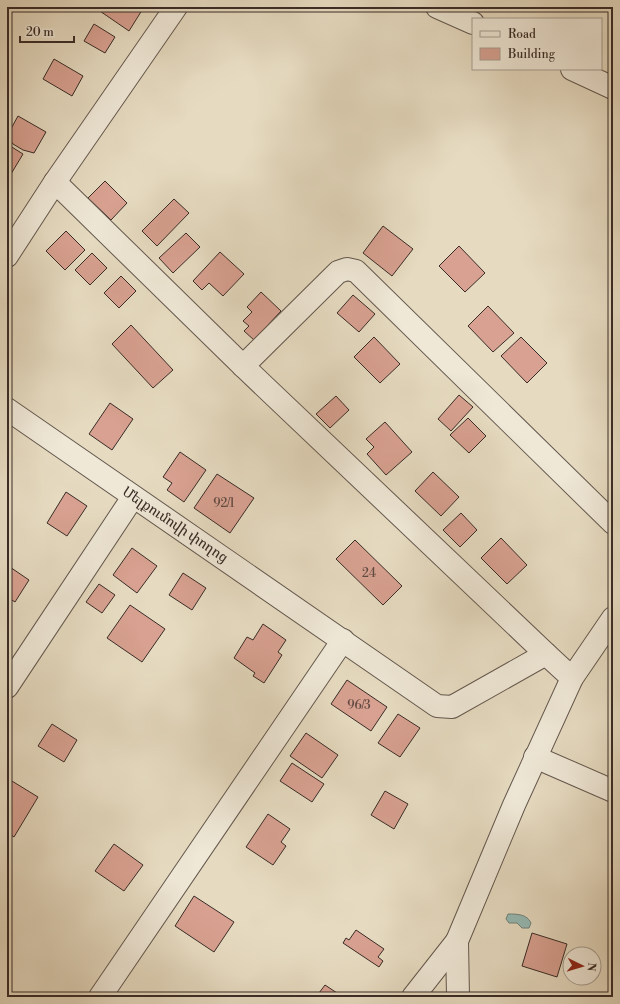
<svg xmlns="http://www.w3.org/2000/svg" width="620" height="1004" font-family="'Libre Bodoni','Noto Serif Armenian',serif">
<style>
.water{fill:#96bbb6;stroke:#71827d}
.building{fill:#d8a191;stroke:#392c27}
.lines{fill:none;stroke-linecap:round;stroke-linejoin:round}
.minor-casing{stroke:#64584e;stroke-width:24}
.minor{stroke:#efe8d7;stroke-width:22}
.labels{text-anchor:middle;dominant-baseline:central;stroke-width:3;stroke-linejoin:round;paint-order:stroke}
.number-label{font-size:12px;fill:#614942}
.street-label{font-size:14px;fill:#392c27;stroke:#efe8d7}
</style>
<rect width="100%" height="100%" fill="#e6dbc1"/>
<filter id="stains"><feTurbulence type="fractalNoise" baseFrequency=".005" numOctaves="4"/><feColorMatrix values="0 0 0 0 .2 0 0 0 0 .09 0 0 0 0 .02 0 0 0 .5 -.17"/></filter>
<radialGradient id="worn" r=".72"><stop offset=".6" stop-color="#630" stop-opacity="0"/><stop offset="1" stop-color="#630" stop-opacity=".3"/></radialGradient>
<path class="water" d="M 508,914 C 517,914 527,914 531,923 L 529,928 L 522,928 L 517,923 L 509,923 L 506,919 Z"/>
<g class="building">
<polygon points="94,7 144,7 129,31"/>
<polygon points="94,24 115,37 105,53 84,41"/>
<polygon points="54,59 83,76 72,96 43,79"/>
<polygon points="18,116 46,132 34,153 23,150 13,144 7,136"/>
<polygon points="7,144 23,154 11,174 7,171"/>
<polygon points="105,181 127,203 111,220 88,198"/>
<polygon points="174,199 189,213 157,246 142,231"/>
<polygon points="383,226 413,249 392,276 363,253"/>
<polygon points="66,231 85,250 65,270 46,251"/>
<polygon points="186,233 200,247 173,273 159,258"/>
<polygon points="459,246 485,273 465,292 439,266"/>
<polygon points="220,252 244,274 223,296 209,283 202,290 193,281"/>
<polygon points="92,253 107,268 90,285 75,270"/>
<polygon points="121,276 136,291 119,308 104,293"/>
<polygon points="261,292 281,311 254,340 244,331 249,326 243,321 252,312 247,307"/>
<polygon points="353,295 375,314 359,332 337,313"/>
<polygon points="488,306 514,333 493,352 468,326"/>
<polygon points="131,325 173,370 153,388 112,344"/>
<polygon points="374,337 400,364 380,383 354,357"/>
<polygon points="521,337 547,363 527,383 501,356"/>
<polygon points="459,395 473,407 451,431 438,419"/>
<polygon points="336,396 349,410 330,428 316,414"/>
<polygon points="110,403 133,419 112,450 89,434"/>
<polygon points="468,418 486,436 469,453 450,435"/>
<polygon points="385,422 412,452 386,475 367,454 374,447 366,439"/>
<polygon points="180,452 206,470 184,502 167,490 172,483 163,477"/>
<polygon points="433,472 459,497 441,516 415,491"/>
<polygon points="217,474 254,498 230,533 194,508"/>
<polygon points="66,492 87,506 67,536 47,523"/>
<polygon points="461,513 477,530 460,547 443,530"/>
<polygon points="501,538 527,565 507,584 481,558"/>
<polygon points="355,540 402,586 383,605 336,559"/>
<polygon points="132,548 157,566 137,593 113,575"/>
<polygon points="7,565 29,580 15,602 7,597"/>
<polygon points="183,573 206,588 192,610 169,595"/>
<polygon points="99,584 115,595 102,613 86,602"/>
<polygon points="130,605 165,629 142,662 107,638"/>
<polygon points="263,624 286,640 278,652 282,655 264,683 253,676 255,673 234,658 247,637 253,640"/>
<polygon points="347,680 387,707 371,731 331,704"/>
<polygon points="398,714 420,728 400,757 378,743"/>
<polygon points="52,724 77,740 64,762 38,746"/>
<polygon points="306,733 338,755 322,778 290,756"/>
<polygon points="292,763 324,784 312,802 280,781"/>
<polygon points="7,778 38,797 14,837 7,832"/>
<polygon points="385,791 408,804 394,829 371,815"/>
<polygon points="268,814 290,829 281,842 286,846 273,865 246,847"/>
<polygon points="114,844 143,865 124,891 95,871"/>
<polygon points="194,896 234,922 214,952 175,926"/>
<polygon points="356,930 384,949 378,957 383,961 379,967 343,943 346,938 349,940"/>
<polygon points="532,933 567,944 557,977 522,966"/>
<polygon points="325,985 343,997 316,997"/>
</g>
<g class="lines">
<defs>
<g id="minor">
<polyline points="437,7 473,23"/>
<polyline points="572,69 613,88"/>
<polyline points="55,182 243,366 546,654 572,678"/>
<polyline points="7,256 55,182 176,7"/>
<polyline points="243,366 338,272 347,269 356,271 613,523"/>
<polyline points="7,409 437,706 452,707 546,654"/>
<polyline points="7,687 133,497"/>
<polyline points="535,757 613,791"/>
<polyline points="100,997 343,640"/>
<polyline points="413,997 457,941"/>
<polyline points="458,997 457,941 514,805 572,678 613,618"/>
</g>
</defs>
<use href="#minor" class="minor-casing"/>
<use href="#minor" class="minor"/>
</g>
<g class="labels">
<g class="number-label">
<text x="224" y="503">92/1</text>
<text x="369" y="573">24</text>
<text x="359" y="705">96/3</text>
</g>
<g class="street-label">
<text transform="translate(175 525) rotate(34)">Մելքումովի փողոց</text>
</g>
</g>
<rect width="620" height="1004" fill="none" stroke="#e6dbc1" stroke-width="24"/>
<rect x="8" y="8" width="604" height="988" fill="none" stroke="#392c27" stroke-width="2"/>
<rect x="12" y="12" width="596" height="980" fill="none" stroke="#392c27"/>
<rect x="472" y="18" width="130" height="52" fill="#efe8d7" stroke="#a69d91"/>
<rect x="480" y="31" width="20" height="6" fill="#efe8d7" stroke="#a69d91"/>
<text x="508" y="38" font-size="12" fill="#392c27">Road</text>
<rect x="480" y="48" width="20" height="12" fill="#d8a191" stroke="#a69d91"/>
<text x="508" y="58" font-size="12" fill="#392c27">Building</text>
<g transform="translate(582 966) rotate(95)"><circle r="19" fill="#efe8d7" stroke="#a69d91"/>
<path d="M0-3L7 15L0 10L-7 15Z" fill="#8f2418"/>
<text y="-6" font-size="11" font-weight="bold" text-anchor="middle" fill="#392c27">N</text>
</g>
<path d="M20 36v6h54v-6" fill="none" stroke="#392c27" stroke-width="2"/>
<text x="26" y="36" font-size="12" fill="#392c27" stroke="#efe8d7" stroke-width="3" paint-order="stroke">20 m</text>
<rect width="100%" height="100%" filter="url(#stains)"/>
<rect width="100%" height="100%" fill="url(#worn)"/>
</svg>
